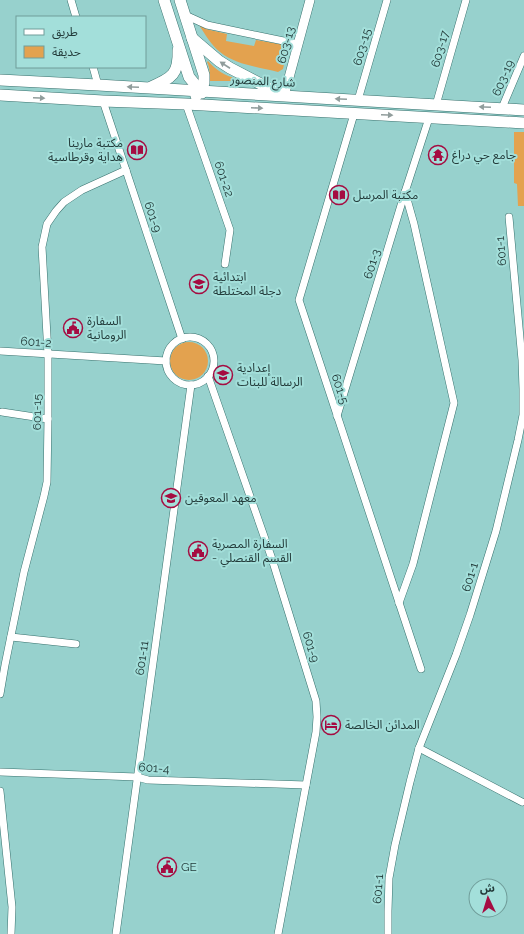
<svg xmlns="http://www.w3.org/2000/svg" width="524" height="934" font-family="Raleway,'Noto Sans Arabic',sans-serif">
<style>
.green{fill:#e3a24f}
.lines{fill:none;stroke-linecap:round;stroke-linejoin:round}
.minor-casing{stroke:#37716d;stroke-width:8}
.tertiary-casing{stroke:#37716d;stroke-width:10}
.secondary-casing{stroke:#37716d;stroke-width:12}
.minor{stroke:#fff;stroke-width:7}
.tertiary{stroke:#fff;stroke-width:9}
.secondary{stroke:#fff;stroke-width:11}
.oneway{fill:#919d9c}
.labels{text-anchor:middle;dominant-baseline:central;stroke-width:4;stroke-linejoin:round;paint-order:stroke}
.street-label{font-size:12px;fill:#233b3a;stroke:#a3dfda}
.poi-label{font-size:12px;fill:#233b3a;stroke:#a3dfda;text-anchor:start}
</style>
<rect width="100%" height="100%" fill="#97d1cd"/>
<g class="green">
<path d="M 199,25 L 206,29 L 227,34 L 226,41 L 254,46 L 256,40 L 285,45 L 287,50 L 283,69 L 278,72 C 259,67 236,65 220,52 C 211,45 205,34 199,25 Z"/>
<path d="M 208,61 C 217,71 224,75 237,79 L 237,80 L 235,81 L 209,81 C 210,74 210,68 207,62 Z"/>
<polygon points="514,132 524,132 524,206 518,206 517,184 514,183"/>
<circle cx="189" cy="361" r="19"/>
</g>
<g class="lines">
<defs>
<g id="minor">
<polyline points="71,0 76,17"/>
<polyline points="185,15 207,25 298,44"/>
<polyline points="93,67 98,85"/>
<polyline points="358,100 387,0"/>
<polyline points="103,101 182,339"/>
<polyline points="186,104 230,230 225,264"/>
<polyline points="436,105 466,0"/>
<polyline points="502,108 524,56"/>
<polyline points="354,114 299,300 421,669"/>
<circle cx="190" cy="361" r="24"/>
<polyline points="0,351 166,361"/>
<polyline points="208,376 272,559 316,701 317,717 316,732 278,934"/>
<polyline points="2,412 48,419"/>
<polyline points="337,416 405,192 429,118"/>
<polyline points="399,603 413,564 454,403 414,224 405,192"/>
<polyline points="11,637 76,644"/>
<polyline points="0,694 5,665 24,572 44,496 47,482 48,419 48,354 42,247 47,224 56,211 64,202 82,190 126,170"/>
<polyline points="419,748 522,802"/>
<polyline points="0,772 137,777 148,780 306,785"/>
<polyline points="0,791 12,907 11,934"/>
<polyline points="116,934 191,385"/>
<polyline points="388,934 388,911 389,878 395,845 410,782 419,748 456,655 470,615 496,531 518,440 523,415 523,389 522,360 509,217"/>
</g>
<polyline id="tertiary" points="284,96 310,0"/>
<g id="secondary">
<polyline points="164,0 189,77 202,93"/>
<polyline points="180,0 204,75 204,83 196,96"/>
<polyline points="192,38 219,61 230,68 280,94"/>
<polyline points="0,80 98,85 524,110"/>
<path d="M 151,87 C 172,78 179,74 178,50"/>
<polyline points="0,95 103,101 186,104 524,123"/>
</g>
</defs>
<use href="#minor" class="minor-casing"/>
<use href="#tertiary" class="tertiary-casing"/>
<use href="#secondary" class="secondary-casing"/>
<use href="#minor" class="minor"/>
<use href="#tertiary" class="tertiary"/>
<use href="#secondary" class="secondary"/>
</g>
<defs><path id="oneway-solid" d="M-6-.8H1V-3.2L6.5 0L1 3.2V.8H-6Z"/></defs>
<g class="oneway">
<use href="#oneway-solid" transform="translate(225 65) rotate(-147)"/>
<use href="#oneway-solid" transform="translate(133 87) rotate(-177)"/>
<use href="#oneway-solid" transform="translate(39 98) rotate(3)"/>
<use href="#oneway-solid" transform="translate(341 99) rotate(-177)"/>
<use href="#oneway-solid" transform="translate(485 107) rotate(-177)"/>
<use href="#oneway-solid" transform="translate(257 108) rotate(3)"/>
<use href="#oneway-solid" transform="translate(387 115) rotate(3)"/>
</g>
<defs>
<symbol id="library-ring" viewBox="-11 -11 22 22"><circle r="9.5" fill="#a3dfda" stroke="#a50c41" stroke-width="1.5"/><path d="M-6-4Q-3-5.5-.7-3.5V5Q-3 3-6 4ZM6-4Q3-5.5 .7-3.5V5Q3 3 6 4Z" fill="#a50c41"/></symbol>
<symbol id="temple-ring" viewBox="-11 -11 22 22"><circle r="9.5" fill="#a3dfda" stroke="#a50c41" stroke-width="1.5"/><path d="M0-6L5-2H3V0L6.5 2.5H4V6H1.5V3h-3V6H-4V2.5H-6.5L-3 0V-2H-5Z" fill="#a50c41"/></symbol>
<symbol id="school-ring" viewBox="-11 -11 22 22"><circle r="9.5" fill="#a3dfda" stroke="#a50c41" stroke-width="1.5"/><path d="M0-5L7-2L0 1L-7-2ZM-4 1L0 2.5L4 1V4Q0 6-4 4Z" fill="#a50c41"/></symbol>
<symbol id="civic-ring" viewBox="-11 -11 22 22"><circle r="9.5" fill="#a3dfda" stroke="#a50c41" stroke-width="1.5"/><path d="M-.6-6.5H3V-4.5H.6V-3L4-1V1h2V6H-6V1h2V-1L-.6-3ZM-1.2 2.5V6h2.4V2.5Z" fill="#a50c41"/></symbol>
<symbol id="university-ring" viewBox="-11 -11 22 22"><circle r="9.5" fill="#a3dfda" stroke="#a50c41" stroke-width="1.5"/><path d="M0-5L7-2L0 1L-7-2ZM-4 1L0 2.5L4 1V4Q0 6-4 4Z" fill="#a50c41"/></symbol>
<symbol id="hotel-ring" viewBox="-11 -11 22 22"><circle r="9.5" fill="#a3dfda" stroke="#a50c41" stroke-width="1.5"/><path d="M-6-4.5h1.5V1H6V5H4.5V3h-9V5H-6ZM-4 0a1.8 1.8 0 1 1 3.6 0ZM.5 0V-2.5h3Q6-2.5 6 0Z" fill="#a50c41"/></symbol>
</defs>
<g fill-rule="evenodd">
<use href="#library-ring" x="126" y="139" width="22" height="22"/>
<use href="#temple-ring" x="427" y="144" width="22" height="22"/>
<use href="#library-ring" x="328" y="184" width="22" height="22"/>
<use href="#school-ring" x="188" y="273" width="22" height="22"/>
<use href="#civic-ring" x="62" y="317" width="22" height="22"/>
<use href="#school-ring" x="212" y="364" width="22" height="22"/>
<use href="#university-ring" x="160" y="487" width="22" height="22"/>
<use href="#civic-ring" x="187" y="540" width="22" height="22"/>
<use href="#hotel-ring" x="320" y="714" width="22" height="22"/>
<use href="#civic-ring" x="156" y="856" width="22" height="22"/>
</g>
<g class="labels">
<g class="street-label">
<text transform="translate(286 45) rotate(-75)">603-13</text>
<text transform="translate(362 47) rotate(-74)">603-15</text>
<text transform="translate(440 49) rotate(-74)">603-17</text>
<text transform="translate(503 78) rotate(-67)">603-19</text>
<text transform="translate(263 81) rotate(3)">شارع المنصور</text>
<text transform="translate(224 179) rotate(71)">601-22</text>
<text transform="translate(153 217) rotate(72)">601-9</text>
<text transform="translate(501 251) rotate(-95)">601-1</text>
<text transform="translate(372 264) rotate(-73)">601-3</text>
<text transform="translate(36 342) rotate(4)">601-2</text>
<text transform="translate(340 389) rotate(72)">601-5</text>
<text transform="translate(37 412) rotate(-90)">601-15</text>
<text transform="translate(470 577) rotate(-73)">601-1</text>
<text transform="translate(311 647) rotate(73)">601-9</text>
<text transform="translate(142 658) rotate(-82)">601-11</text>
<text transform="translate(154 768) rotate(4)">601-4</text>
<text transform="translate(378 889) rotate(-86)">601-1</text>
</g>
<g class="poi-label">
<text x="123" y="143" text-anchor="end">مكتبة مارينا<tspan x="123" dy="14">هداية وقرطاسية</tspan></text>
<text x="452" y="155">جامع حي دراغ</text>
<text x="353" y="195">مكتبة المرسل</text>
<text x="213" y="277">ابتدائية<tspan x="213" dy="14">دجلة المختلطة</tspan></text>
<text x="87" y="321">السفارة<tspan x="87" dy="14">الرومانية</tspan></text>
<text x="237" y="368">إعدادية<tspan x="237" dy="14">الرسالة للبنات</tspan></text>
<text x="185" y="498">معهد المعوقين</text>
<text x="212" y="544">السفارة المصرية<tspan x="212" dy="14">- القسم القنصلي</tspan></text>
<text x="345" y="725">المدائن الخالصة</text>
<text x="181" y="867">GE</text>
</g>
</g>
<rect x="16" y="16" width="130" height="52" fill="#a3dfda" stroke="#709d9a"/>
<rect x="24" y="29" width="20" height="6" fill="#ffffff" stroke="#709d9a"/>
<text x="52" y="36" font-size="12" fill="#233b3a">طريق</text>
<rect x="24" y="46" width="20" height="12" fill="#e3a24f" stroke="#709d9a"/>
<text x="52" y="56" font-size="12" fill="#233b3a">حديقة</text>
<g transform="translate(488 898) rotate(356)"><circle r="19" fill="#a3dfda" stroke="#709d9a"/>
<path d="M0-3L7 15L0 10L-7 15Z" fill="#a50c41"/>
<text y="-6" font-size="11" font-weight="bold" text-anchor="middle" fill="#233b3a">ش</text>
</g>
</svg>
